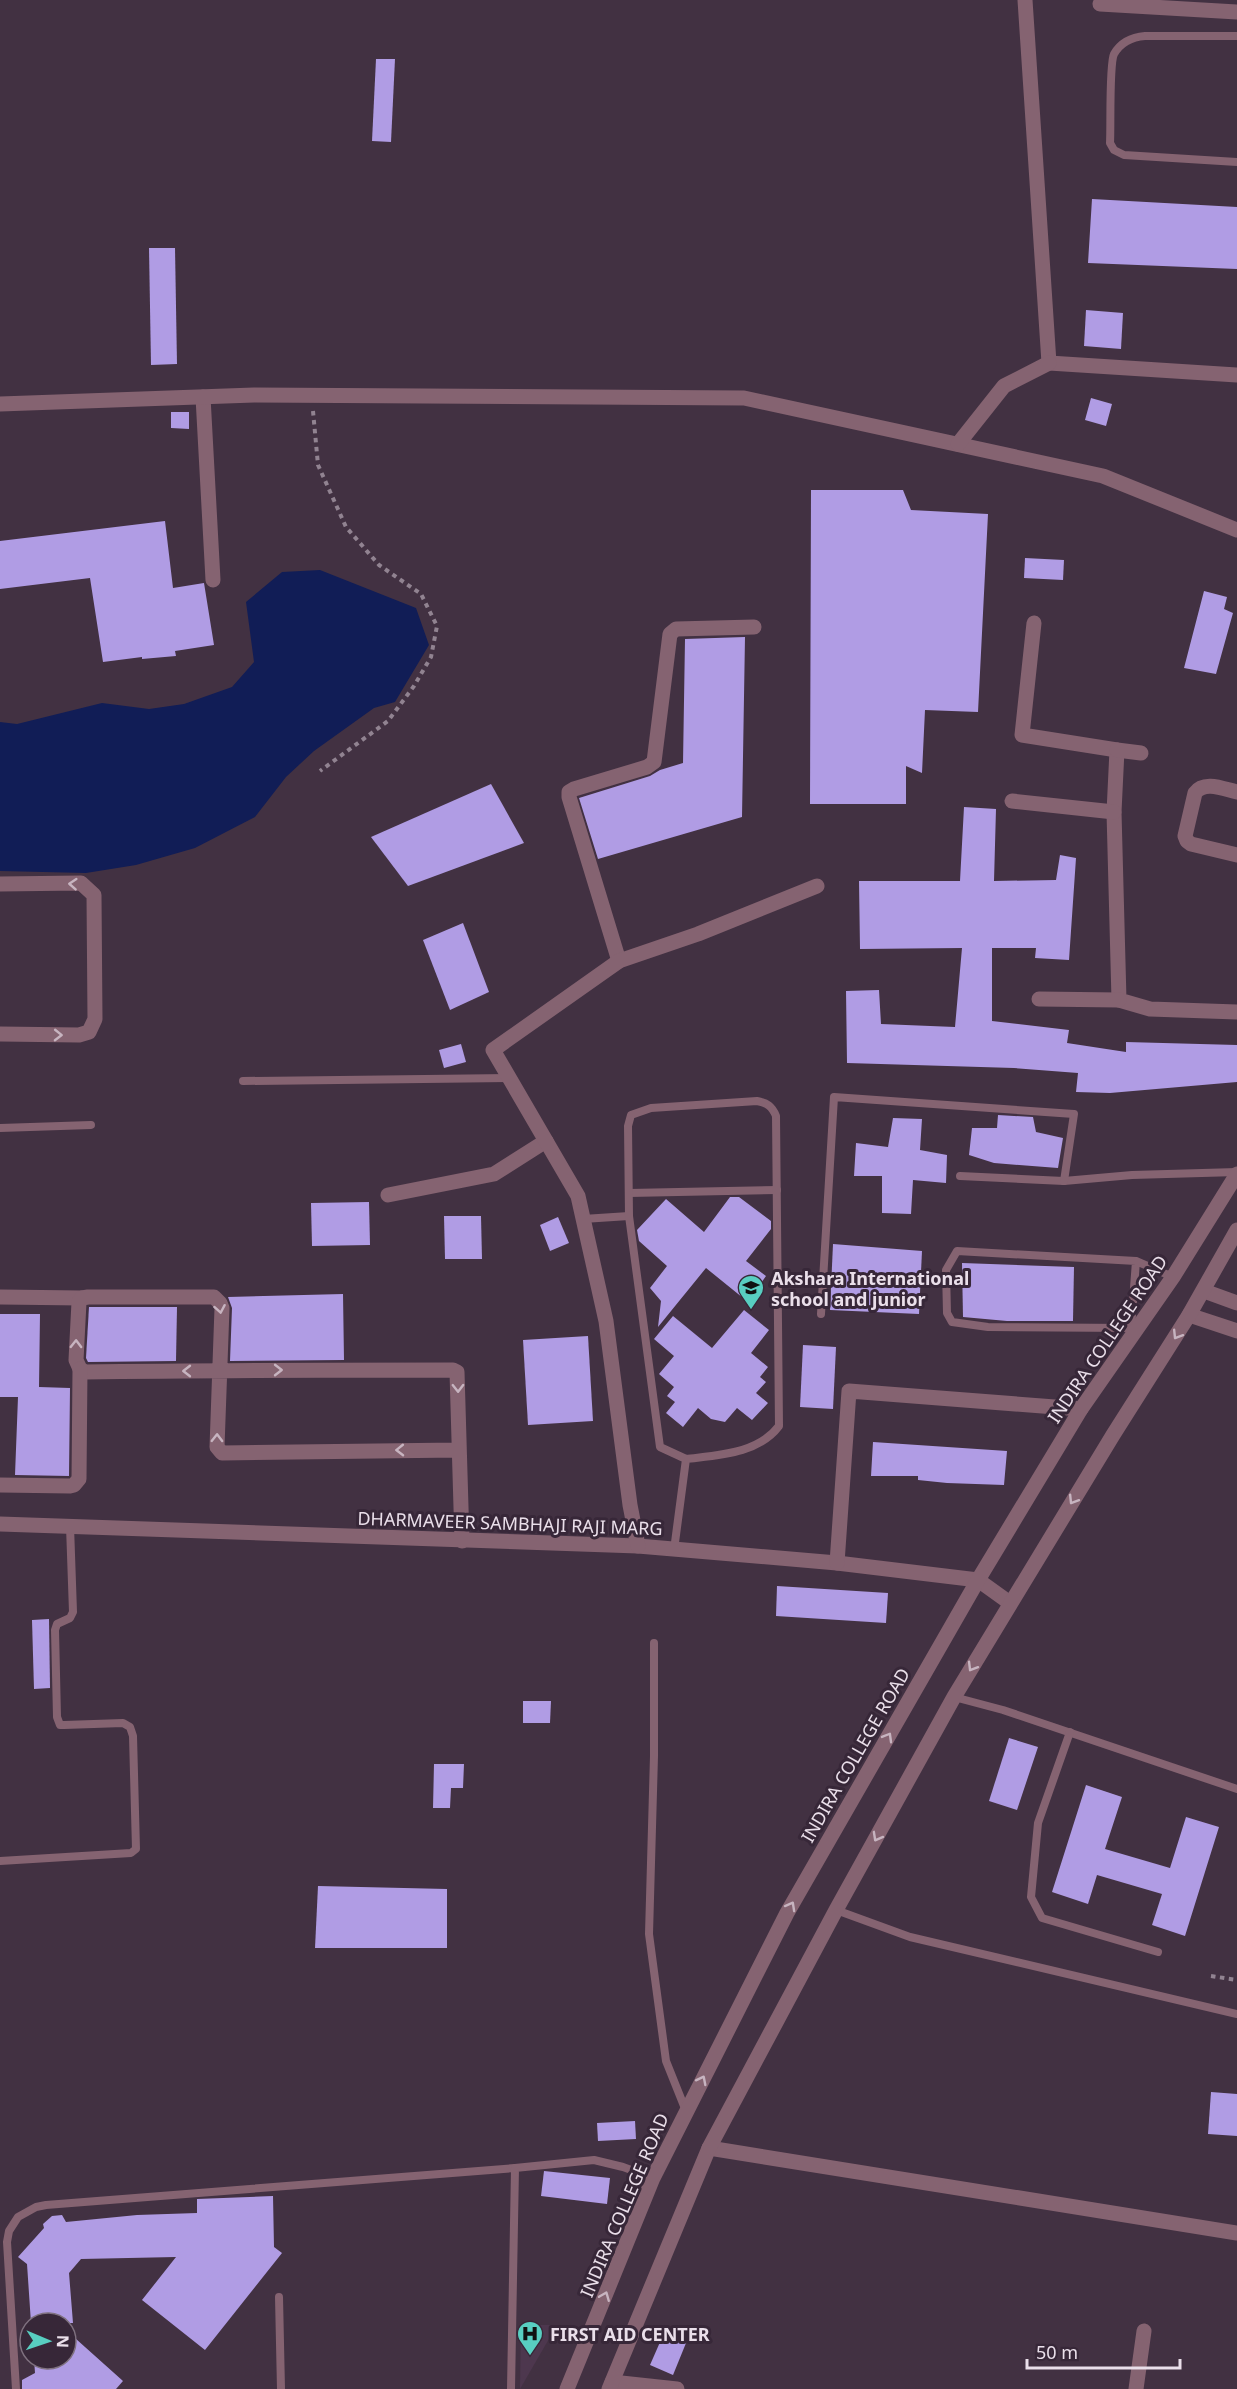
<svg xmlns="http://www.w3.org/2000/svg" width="1237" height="2389" font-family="'Noto Sans',sans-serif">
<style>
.built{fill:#4d374e}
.water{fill:#111d56}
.building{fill:#b09ce4}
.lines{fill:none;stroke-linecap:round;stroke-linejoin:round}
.path{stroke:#918391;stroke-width:4;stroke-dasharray:4.5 4.5;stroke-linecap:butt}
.lane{stroke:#856371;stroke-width:8}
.street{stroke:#856371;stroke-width:15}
.oneway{stroke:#c7b4c0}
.labels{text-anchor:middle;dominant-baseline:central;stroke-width:6;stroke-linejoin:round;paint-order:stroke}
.poi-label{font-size:18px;font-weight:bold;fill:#eadfea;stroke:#372738;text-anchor:start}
.street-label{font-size:18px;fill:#eadfea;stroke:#372738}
</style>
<rect width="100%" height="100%" fill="#423142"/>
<polygon class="built" points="521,2325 557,2325 520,2389"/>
<polygon class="water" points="320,570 416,608 429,645 395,702 374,708 314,751 286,777 255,817 195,848 136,865 86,873 0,871 0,722 17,724 102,703 149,709 184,704 232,687 254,662 246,602 282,572"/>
<g class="building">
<polygon points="376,59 395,59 391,142 372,141"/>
<polygon points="1092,199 1237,207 1237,269 1088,263"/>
<polygon points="149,248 175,248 177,364 151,365"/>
<polygon points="1086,310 1123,313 1121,349 1084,346"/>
<polygon points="1091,398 1112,404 1106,426 1085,420"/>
<polygon points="171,412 189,412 189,429 171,428"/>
<polygon points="811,490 903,490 911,510 988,514 978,712 925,710 922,773 906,766 906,804 810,804"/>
<polygon points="165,521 173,588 204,583 214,645 175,651 176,656 142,659 142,657 103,662 90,578 0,589 0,541"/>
<polygon points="1025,558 1064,560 1063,580 1024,578"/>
<polygon points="1204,591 1227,597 1224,609 1233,613 1216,674 1184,668"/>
<polygon points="745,637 742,817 598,859 579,798 650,776 660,770 683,763 685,639"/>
<polygon points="491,784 524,843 408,886 371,837"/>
<polygon points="964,807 996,809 994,881 1056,880 1060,855 1076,858 1069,960 1035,958 1036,948 992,948 992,1021 1069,1030 1067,1043 1126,1052 1126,1042 1237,1045 1237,1082 1110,1093 1076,1092 1078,1073 1014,1068 847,1063 846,991 879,990 881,1024 955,1027 962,948 860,949 859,881 960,881"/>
<polygon points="463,923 489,992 450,1010 423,940"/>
<polygon points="461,1044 466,1062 444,1068 439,1050"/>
<polygon points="998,1115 1033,1117 1036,1132 1063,1138 1058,1168 994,1163 969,1155 972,1128 997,1128"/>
<polygon points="893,1118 922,1119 920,1150 947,1155 946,1183 913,1180 911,1214 882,1213 882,1176 854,1176 856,1143 888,1147"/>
<polygon points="730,1197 739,1197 771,1221 771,1229 746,1261 766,1276 748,1302 706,1268 658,1327 661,1301 650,1288 667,1266 639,1241 637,1230 666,1199 704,1232"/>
<polygon points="369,1202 370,1245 312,1246 311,1203"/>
<polygon points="444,1216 481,1216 482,1259 445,1259"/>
<polygon points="558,1217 569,1243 550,1251 540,1225"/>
<polygon points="833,1244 922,1251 919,1314 830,1310"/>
<polygon points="962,1263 1074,1267 1073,1321 1007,1321 963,1317"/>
<polygon points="343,1294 344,1360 230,1361 232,1308 228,1297"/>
<polygon points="89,1307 177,1307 176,1361 88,1362 86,1358"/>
<polygon points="744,1310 769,1330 751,1353 768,1367 760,1377 766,1382 756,1393 768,1403 752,1420 737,1408 725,1422 711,1419 698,1408 683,1427 666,1413 675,1402 667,1396 674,1387 659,1374 674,1356 654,1339 673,1316 712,1348"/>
<polygon points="0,1314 40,1314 39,1387 70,1388 69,1476 15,1475 18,1397 0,1397"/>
<polygon points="588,1336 593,1421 528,1425 523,1340"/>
<polygon points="803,1345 836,1347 833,1409 800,1407"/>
<polygon points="873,1442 1007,1451 1004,1485 947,1483 918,1480 918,1476 871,1476"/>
<polygon points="777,1586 888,1593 886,1623 776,1616"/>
<polygon points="49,1619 50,1688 34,1689 32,1620"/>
<polygon points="523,1701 551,1701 550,1723 523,1723"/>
<polygon points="1009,1738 1038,1747 1017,1810 989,1801"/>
<polygon points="434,1764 464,1764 463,1788 451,1788 450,1808 433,1808"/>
<polygon points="1086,1785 1122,1797 1105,1849 1170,1868 1186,1817 1219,1827 1185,1936 1152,1925 1162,1894 1097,1875 1088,1904 1052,1892"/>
<polygon points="318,1886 447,1889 447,1948 315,1948"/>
<polygon points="1211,2092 1237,2094 1237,2136 1208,2134"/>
<polygon points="635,2121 636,2139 598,2141 597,2123"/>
<polygon points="544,2171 610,2178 607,2204 541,2196"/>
<polygon points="273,2196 274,2247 282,2253 205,2350 142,2300 176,2257 81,2259 69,2273 73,2323 31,2323 27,2264 18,2257 44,2228 43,2224 52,2216 62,2215 66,2222 137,2215 197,2213 197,2199"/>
<polygon points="66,2330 123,2381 116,2389 22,2389 22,2380 35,2373 34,2359 66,2359"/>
<polygon points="664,2333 686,2343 673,2375 650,2365"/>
</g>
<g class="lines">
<g class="path">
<polyline points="313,411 318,465 346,527 379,565 421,594 437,626 431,657 414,686 388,721 320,771"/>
<polyline points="1211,1976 1237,1980"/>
</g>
<g class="lane">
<path d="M 1237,36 L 1145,36 C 1132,37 1121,42 1114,54 C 1109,64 1111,127 1110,143 L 1114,150 L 1124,155 L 1237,162"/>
<polyline points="243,1081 509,1078"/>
<polyline points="0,1128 91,1125"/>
<polyline points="960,1176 1064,1181 1132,1175 1237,1172"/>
<polyline points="629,1193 777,1190"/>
<polyline points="583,1219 629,1216"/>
<polyline points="1136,1261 1131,1328 988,1327 952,1322 947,1313 946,1270 957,1251 1136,1261 1173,1277"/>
<polyline points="821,1314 834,1097 1074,1114 1064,1181"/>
<path d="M 674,1550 L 686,1459 C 718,1455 758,1454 779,1426 L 776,1116 C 772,1106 767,1103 757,1101 L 651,1108 L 631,1115 L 628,1126 L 629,1216 L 660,1447 L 686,1459"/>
<polyline points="654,1643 654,1756 649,1934 666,2061 686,2111"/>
<polyline points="954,1697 1003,1710 1237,1789"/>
<polyline points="1070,1732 1038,1823 1031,1897 1042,1918 1158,1952"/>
<polyline points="0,1861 131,1853 136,1849 133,1736 130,1727 123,1723 64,1725 60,1725 57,1717 55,1630 57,1624 70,1618 73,1612 70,1526"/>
<polyline points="836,1910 910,1937 1237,2014"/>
<polyline points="279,2297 281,2389"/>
<polyline points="16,2389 7,2242 9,2231 18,2217 36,2207 46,2205 515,2168"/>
<polyline points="511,2389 515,2168 594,2160 623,2167 653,2178"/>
</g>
<g class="street">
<polyline points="1025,0 1049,363 1237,375"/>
<polyline points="1100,4 1237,12"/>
<polyline points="203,397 213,580"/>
<polyline points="0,404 254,395 744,398 1103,476 1237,530"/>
<polyline points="958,444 1004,386 1049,363"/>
<polyline points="1034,623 1022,735 1117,750 1114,812 1119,1000 1150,1009 1237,1012"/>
<polyline points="1117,750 1141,753"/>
<path d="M 1237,792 C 1224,789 1204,780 1195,793 L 1185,836 L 1187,841 L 1191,844 L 1237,855"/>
<polyline points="1012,801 1114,812"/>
<polyline points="0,884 81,883 94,895 95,1019 89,1032 79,1035 0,1034"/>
<polyline points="619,961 569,797 569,792 574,789 647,767 654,762 670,634 676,629 754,627"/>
<polyline points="1039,999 1119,1000"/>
<polyline points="388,1195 494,1174 546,1141"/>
<polyline points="1204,1291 1237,1303"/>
<polyline points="0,1297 82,1298"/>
<polyline points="1189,1315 1237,1331"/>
<path d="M 458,1450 L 222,1453 L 217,1447 L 222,1308 L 220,1303 L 214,1297 L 88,1297 L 82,1298 L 79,1302 L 76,1360 L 80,1369 L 85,1372 C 208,1370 330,1370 453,1370 L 457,1372 L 462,1541"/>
<polyline points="0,1485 70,1486 74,1485 79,1479 80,1369"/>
<polyline points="0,1524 638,1546 837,1563 978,1580 1010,1603"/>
<polyline points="638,1546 630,1505 606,1321 578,1196 493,1050 619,961 698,934 817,886"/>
<polyline points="837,1563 849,1391 1081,1409"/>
<polyline points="709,2148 1237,2233"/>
<polyline points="612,2382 677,2389"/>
<polyline points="567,2389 653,2178 787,1913 978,1580 1081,1409 1173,1277 1237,1174"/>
<polyline points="609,2389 709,2148 836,1910 954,1697 1113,1435 1189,1315 1237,1230"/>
<polyline points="1136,2389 1144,2331"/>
</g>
</g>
<defs><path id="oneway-chevron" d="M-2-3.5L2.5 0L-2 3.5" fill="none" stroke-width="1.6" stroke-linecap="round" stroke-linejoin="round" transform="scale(1.5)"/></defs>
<g class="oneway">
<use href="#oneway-chevron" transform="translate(73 884) rotate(-176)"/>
<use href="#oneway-chevron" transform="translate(58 1035) rotate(1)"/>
<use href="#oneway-chevron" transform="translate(220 1309) rotate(80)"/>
<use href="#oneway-chevron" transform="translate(1177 1335) rotate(122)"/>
<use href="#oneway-chevron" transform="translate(76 1344) rotate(-89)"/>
<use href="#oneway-chevron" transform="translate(278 1370)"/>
<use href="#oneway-chevron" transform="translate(187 1371) rotate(180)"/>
<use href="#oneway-chevron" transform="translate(458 1388) rotate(89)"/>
<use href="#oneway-chevron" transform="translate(217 1438) rotate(-89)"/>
<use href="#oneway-chevron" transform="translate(400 1450) rotate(179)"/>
<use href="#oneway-chevron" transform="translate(1073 1500) rotate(122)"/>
<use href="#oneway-chevron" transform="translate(972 1667) rotate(121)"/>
<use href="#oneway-chevron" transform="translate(888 1737) rotate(-60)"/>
<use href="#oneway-chevron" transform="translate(877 1837) rotate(119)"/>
<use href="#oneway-chevron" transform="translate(791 1906) rotate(-61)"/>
<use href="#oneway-chevron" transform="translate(702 2080) rotate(-63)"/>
<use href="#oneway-chevron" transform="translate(605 2296) rotate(-68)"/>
</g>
<defs>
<symbol id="school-pin" viewBox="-11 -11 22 30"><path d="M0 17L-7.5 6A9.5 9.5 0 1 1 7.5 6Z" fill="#58cec1" stroke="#372738"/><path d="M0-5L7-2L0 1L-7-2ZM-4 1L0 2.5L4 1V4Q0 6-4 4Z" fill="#111"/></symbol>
<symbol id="hospital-pin" viewBox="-11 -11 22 30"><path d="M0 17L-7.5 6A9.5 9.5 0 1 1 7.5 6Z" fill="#58cec1" stroke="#372738"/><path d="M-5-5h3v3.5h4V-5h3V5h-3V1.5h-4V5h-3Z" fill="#111"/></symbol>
</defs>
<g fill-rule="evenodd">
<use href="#school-pin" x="736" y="1273" width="30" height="40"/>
<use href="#hospital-pin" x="515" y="2319" width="30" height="40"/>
</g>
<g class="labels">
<g class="poi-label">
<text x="771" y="1278">Akshara International<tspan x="771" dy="21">school and junior</tspan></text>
<text x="550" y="2334">FIRST AID CENTER</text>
</g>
<g class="street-label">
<text transform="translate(1107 1339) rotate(-56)">INDIRA COLLEGE ROAD</text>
<text transform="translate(510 1523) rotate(2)">DHARMAVEER SAMBHAJI RAJI MARG</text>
<text transform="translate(855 1755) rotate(-60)">INDIRA COLLEGE ROAD</text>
<text transform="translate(624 2205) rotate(-67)">INDIRA COLLEGE ROAD</text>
</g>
</g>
<g transform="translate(48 2341) rotate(92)"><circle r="28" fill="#372738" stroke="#7f717f" stroke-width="1.5"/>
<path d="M0-4.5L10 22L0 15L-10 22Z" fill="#58cec1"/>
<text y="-9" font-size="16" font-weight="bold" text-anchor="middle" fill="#eadfea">N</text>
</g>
<path d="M1027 2359v9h153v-9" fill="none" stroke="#eadfea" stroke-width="3"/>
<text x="1036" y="2359" font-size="18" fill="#eadfea" stroke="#372738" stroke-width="4.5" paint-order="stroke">50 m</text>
</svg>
